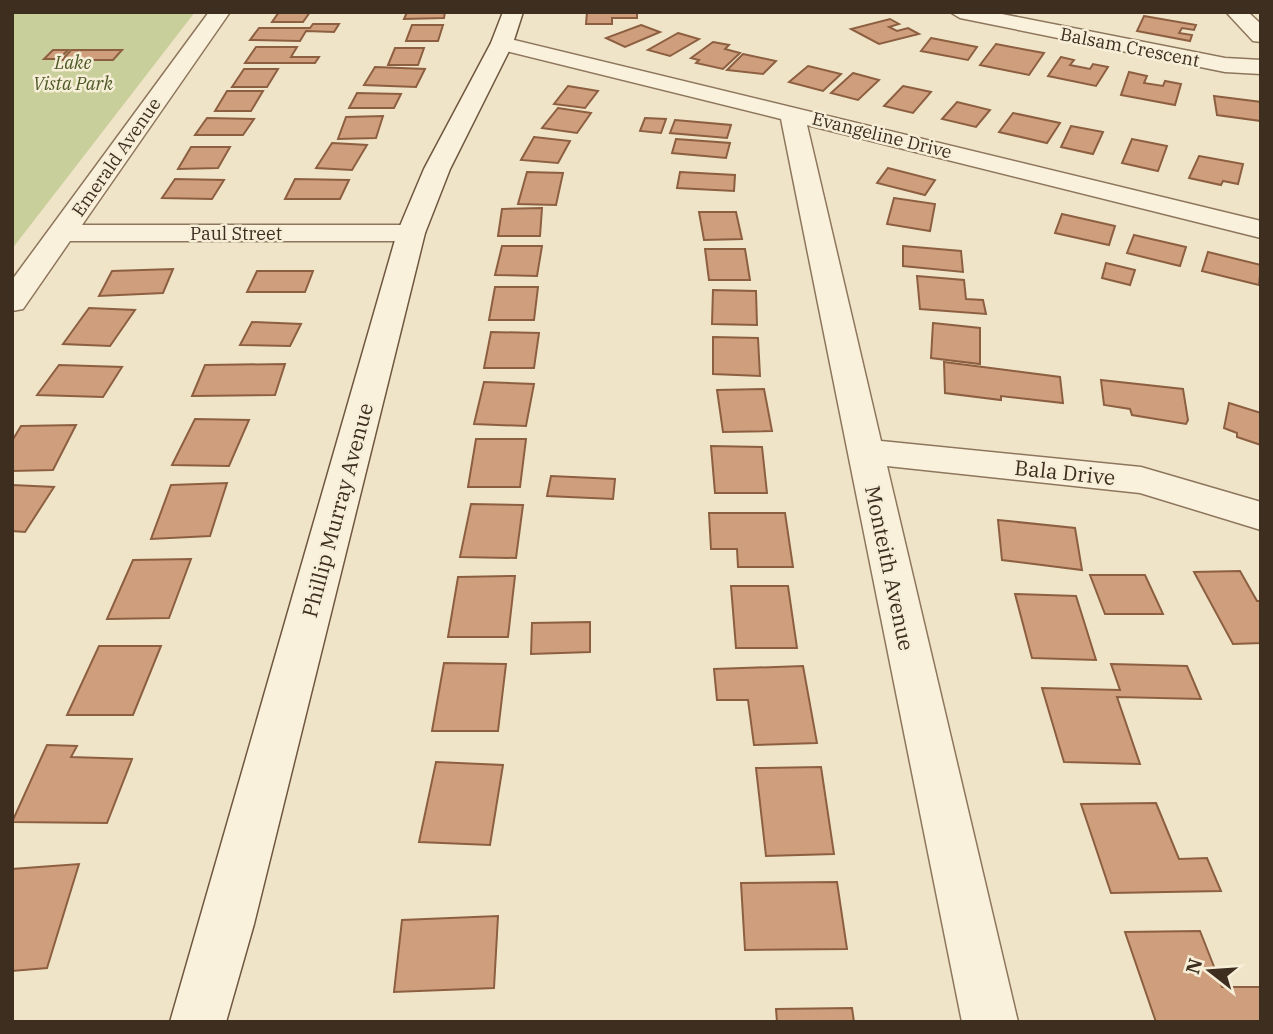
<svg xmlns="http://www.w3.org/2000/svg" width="1273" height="1034" font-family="'IBM Plex Serif',serif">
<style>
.green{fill:#c9cf9b}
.building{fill:#cf9f7d;stroke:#8d5f41;stroke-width:2}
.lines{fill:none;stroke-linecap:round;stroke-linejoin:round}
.street-casing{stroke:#8d765c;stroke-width:3}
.secondary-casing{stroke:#6f573f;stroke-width:3}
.street{fill:#faf1dc;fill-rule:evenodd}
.secondary{fill:#faf1dc;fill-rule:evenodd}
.labels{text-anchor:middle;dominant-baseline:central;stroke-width:5;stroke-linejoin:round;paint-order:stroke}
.far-street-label{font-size:18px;fill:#3d2e20;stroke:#f7eed8}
.far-park-label{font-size:18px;font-style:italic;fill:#4d5a26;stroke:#f7eed8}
.street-label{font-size:21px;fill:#3d2e20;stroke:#f7eed8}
</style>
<rect width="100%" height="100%" fill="#f0e4c8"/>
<polygon class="green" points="12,12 195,12 12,249"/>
<g class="building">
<polygon points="279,12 310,12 303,22 272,22"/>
<polygon points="407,12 445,12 444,18 404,19"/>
<polygon points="587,12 640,12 640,13 637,13 637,18 612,18 612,24 586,24"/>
<polygon points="1144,16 1196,25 1194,30 1182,28 1179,33 1192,35 1190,41 1137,31"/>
<polygon points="890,19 899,24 889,27 897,31 908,28 919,34 879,44 851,29"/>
<polygon points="313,24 339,24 334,32 306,31 300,41 250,40 259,28 310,28"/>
<polygon points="412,25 443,25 438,41 406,41"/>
<polygon points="641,25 660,32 625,47 606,38"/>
<polygon points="678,33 699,39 670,56 648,50"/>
<polygon points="931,38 977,47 968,60 921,51"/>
<polygon points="713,42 729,45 725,49 740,53 723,69 696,63 699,60 691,58"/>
<polygon points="996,44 1022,49 1044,53 1029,75 980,65"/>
<polygon points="256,47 297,47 291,57 319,57 315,63 245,63"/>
<polygon points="395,48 424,48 418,65 388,65"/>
<polygon points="53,50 68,50 59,59 44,59"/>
<polygon points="71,50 122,50 113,60 62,60"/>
<polygon points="743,54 776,61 763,74 727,70"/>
<polygon points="1061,57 1074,60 1070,65 1090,69 1093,64 1108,67 1096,86 1048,76"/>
<polygon points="808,66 841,74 823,91 789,82"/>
<polygon points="375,67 425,69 416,87 364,85"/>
<polygon points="244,69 278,69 267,87 232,87"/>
<polygon points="1129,72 1147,76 1144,83 1163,86 1165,81 1181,84 1175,105 1121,95"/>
<polygon points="853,73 879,80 858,100 831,93"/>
<polygon points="568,86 598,91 585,108 554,104"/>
<polygon points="903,86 931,92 913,113 884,106"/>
<polygon points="227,91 263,91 251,111 215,111"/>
<polygon points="357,93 401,94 394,108 349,108"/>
<polygon points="1214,96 1261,102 1261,121 1217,115"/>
<polygon points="957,102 990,110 976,127 942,119"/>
<polygon points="558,108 591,113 577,133 542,128"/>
<polygon points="1013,113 1060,123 1047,143 999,132"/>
<polygon points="383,116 376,138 338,139 346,117"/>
<polygon points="207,118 254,119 243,135 195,135"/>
<polygon points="645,118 666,119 661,133 640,131"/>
<polygon points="675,120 731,125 727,138 670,133"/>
<polygon points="1071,126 1103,132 1093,154 1061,147"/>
<polygon points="534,137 570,141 558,163 521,160"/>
<polygon points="676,139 730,143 726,158 672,153"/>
<polygon points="1132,139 1167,146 1158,171 1122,163"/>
<polygon points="332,143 367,145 352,170 316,168"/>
<polygon points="191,147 230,147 218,168 178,169"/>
<polygon points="1199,156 1243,164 1238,184 1223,181 1221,185 1189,178"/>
<polygon points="888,168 935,180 925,195 877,183"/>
<polygon points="527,172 563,173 556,205 518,204"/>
<polygon points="680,172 735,175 734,191 677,188"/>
<polygon points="175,179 224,180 212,199 162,198"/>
<polygon points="295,179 349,180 340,199 285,199"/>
<polygon points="894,198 935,204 930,231 887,224"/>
<polygon points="542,208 540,236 498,236 502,209"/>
<polygon points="699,212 736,212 742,239 704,240"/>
<polygon points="1062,214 1115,226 1109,245 1055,233"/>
<polygon points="1134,235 1186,247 1180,266 1127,253"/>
<polygon points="502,246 542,246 537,276 495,275"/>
<polygon points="903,246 961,251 963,272 903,266"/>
<polygon points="705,249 745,249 750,280 709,280"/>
<polygon points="1208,252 1261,265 1259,285 1202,271"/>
<polygon points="1106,263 1135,270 1130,285 1102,278"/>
<polygon points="173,269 163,293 99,296 112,271"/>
<polygon points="257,271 313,271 305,292 247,292"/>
<polygon points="917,276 964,280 966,299 983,300 986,314 920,309"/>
<polygon points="495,287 538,287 534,320 489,320"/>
<polygon points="713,290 756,291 757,325 712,324"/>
<polygon points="89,308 135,310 110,346 63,344"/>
<polygon points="252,322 301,324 290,346 240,345"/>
<polygon points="933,323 980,328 980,364 931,358"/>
<polygon points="491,332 539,333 534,368 484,368"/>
<polygon points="713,337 758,338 760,376 713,374"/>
<polygon points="944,362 1060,377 1063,403 1001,396 1001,400 945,393"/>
<polygon points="285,364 275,395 192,396 205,365"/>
<polygon points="59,365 122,367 103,397 37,395"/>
<polygon points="1101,380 1183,389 1188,420 1186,424 1132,415 1130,409 1104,405"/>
<polygon points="484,382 534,384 526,426 474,424"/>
<polygon points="764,389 772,431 723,432 717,390"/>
<polygon points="1229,403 1261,413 1261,445 1237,437 1237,433 1224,428"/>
<polygon points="195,419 249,420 229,466 172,465"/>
<polygon points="76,425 53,470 12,471 12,441 21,426"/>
<polygon points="476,439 526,439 520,487 468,487"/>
<polygon points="711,446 762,447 767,493 715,493"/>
<polygon points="551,476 615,479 613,499 547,496"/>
<polygon points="227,483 210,536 151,539 171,485"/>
<polygon points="12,485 54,487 25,532 12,531"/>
<polygon points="471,504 523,505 516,558 460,557"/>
<polygon points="709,513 785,513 793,567 738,567 737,549 711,549"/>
<polygon points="998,520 1075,528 1082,570 1002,560"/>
<polygon points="191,559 169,618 107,619 133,560"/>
<polygon points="1240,571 1257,601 1261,601 1261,643 1233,644 1194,572"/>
<polygon points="1090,575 1145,575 1163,614 1105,614"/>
<polygon points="515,576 508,637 448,637 458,577"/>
<polygon points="731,586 788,586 797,648 736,648"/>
<polygon points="1015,594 1076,596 1096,660 1032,658"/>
<polygon points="590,622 590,652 531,654 532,623"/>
<polygon points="99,646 161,646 133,715 67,715"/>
<polygon points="444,663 506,664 498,731 432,731"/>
<polygon points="1111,664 1187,666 1201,699 1117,697 1140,764 1064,762 1042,688 1120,690"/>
<polygon points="803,666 817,743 754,745 748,700 717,700 714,669"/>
<polygon points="47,745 77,746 71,757 132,759 107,823 12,822"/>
<polygon points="436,762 503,765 490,845 419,842"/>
<polygon points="821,767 834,854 766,856 756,768"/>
<polygon points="1156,803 1179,859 1207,858 1221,891 1111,893 1081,804"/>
<polygon points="79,864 47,968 12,971 12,869"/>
<polygon points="837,882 847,949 745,950 741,883"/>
<polygon points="498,916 494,988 394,992 402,920"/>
<polygon points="1200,931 1222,987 1261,987 1261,1022 1156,1022 1125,932"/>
<polygon points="852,1008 854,1022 777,1022 776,1009"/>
</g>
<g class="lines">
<defs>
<g id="street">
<polygon points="209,12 230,12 82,225 411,225 421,227 425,233 421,239 411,241 70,241 23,309 12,311 12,280"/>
<polygon points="950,12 992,12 1225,58 1261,60 1261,74 1225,72 960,18"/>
<polygon points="1226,12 1248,12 1261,24 1261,42 1253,41"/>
<polygon points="502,37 1261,221 1261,238 807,125 881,441 1141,467 1261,502 1261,530 1140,493 887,466 1018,1022 962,1022 781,119 494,48 491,43 494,38"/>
</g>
<polygon id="secondary" points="503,12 523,12 513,43 450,169 425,233 254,924 226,1022 170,1022 397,233 424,169 491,43"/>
</defs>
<use href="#street" class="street-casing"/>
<use href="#secondary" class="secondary-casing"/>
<use href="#street" class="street"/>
<use href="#secondary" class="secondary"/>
</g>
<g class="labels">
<g class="far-street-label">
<text transform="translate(1130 47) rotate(11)">Balsam Crescent</text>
<text transform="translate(882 135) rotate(14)">Evangeline Drive</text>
<text transform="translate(116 157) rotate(-55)">Emerald Avenue</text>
<text x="236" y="233">Paul Street</text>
</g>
<g class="far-park-label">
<text x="73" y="62">Lake<tspan x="73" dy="21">Vista Park</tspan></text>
</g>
<g class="street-label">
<text transform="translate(1065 472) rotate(6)">Bala Drive</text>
<text transform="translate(337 510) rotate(-75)">Phillip Murray Avenue</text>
<text transform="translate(890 568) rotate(78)">Monteith Avenue</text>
</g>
</g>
<rect width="1273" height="1034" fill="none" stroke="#3d2e20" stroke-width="28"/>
<g transform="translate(1210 971) rotate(287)" stroke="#f7eed8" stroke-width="5" paint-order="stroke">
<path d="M0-5L12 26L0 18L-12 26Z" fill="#3d2e20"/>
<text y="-10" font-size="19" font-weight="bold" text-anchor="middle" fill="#3d2e20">N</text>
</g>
</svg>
